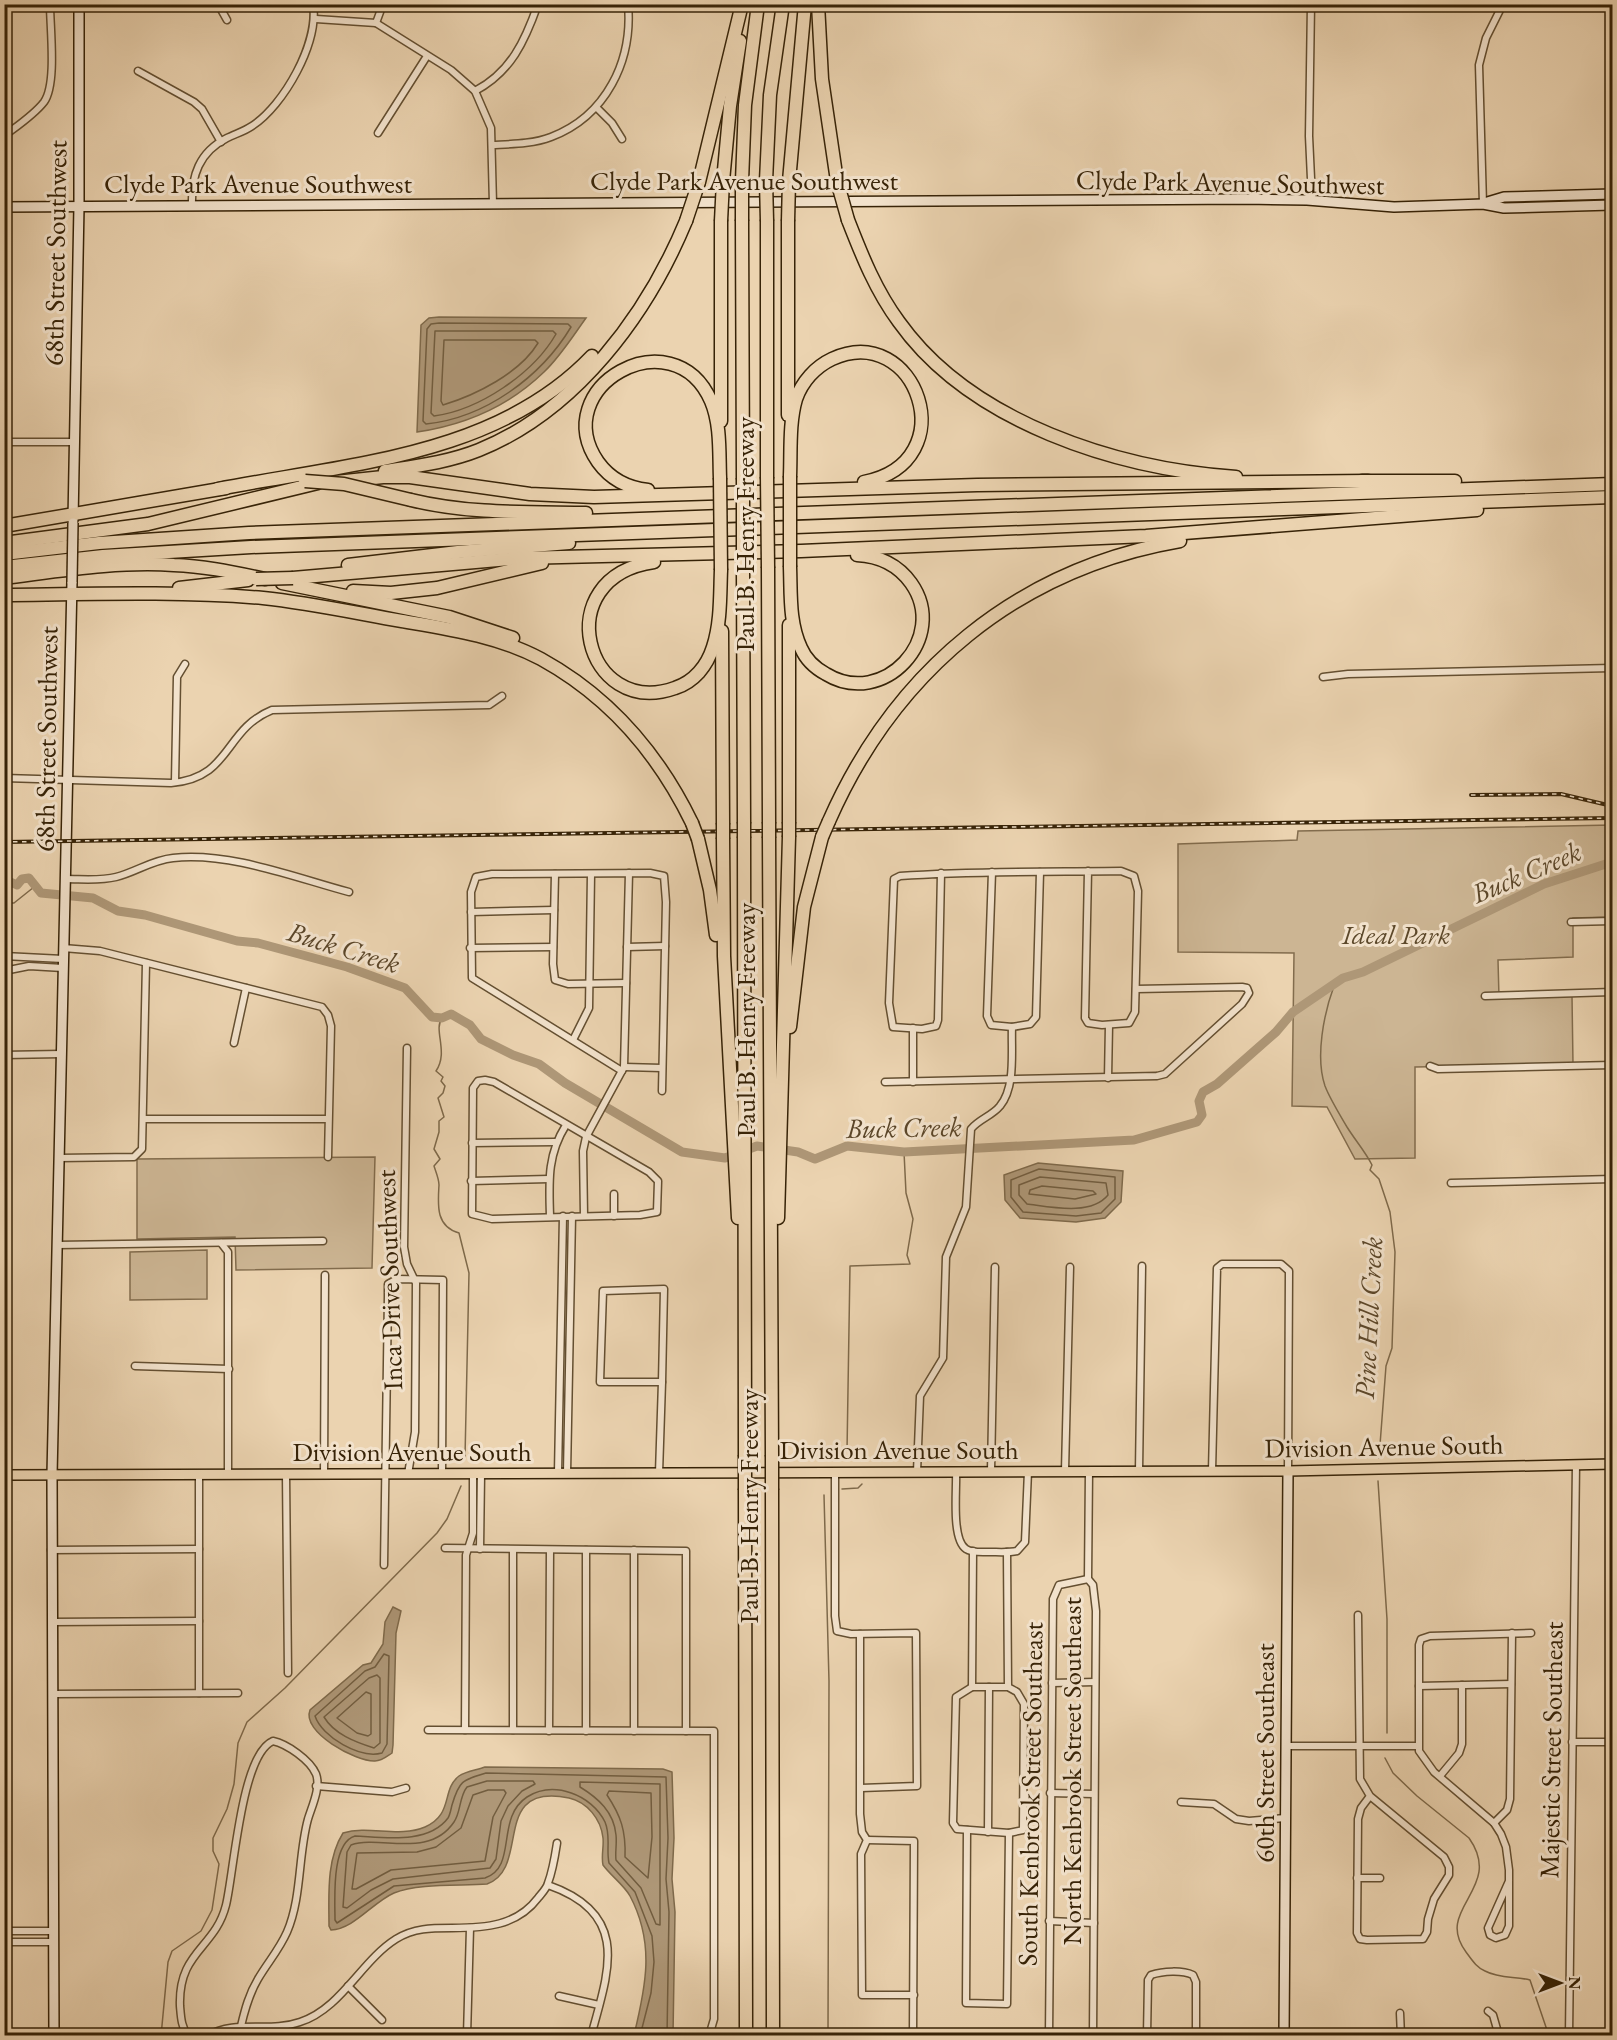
<svg xmlns="http://www.w3.org/2000/svg" width="1617" height="2040" font-family="'EB Garamond',serif">
<style>
.green{fill:#ccb593;stroke:#826c4d;stroke-width:1.5}
.water{fill:#ae9777;stroke:#7e694a;stroke-width:1.5}
.lines{fill:none;stroke-linecap:round;stroke-linejoin:round}
.shore{stroke:#725d3f;stroke-width:1.5}
.stream{stroke:#7e694a;stroke-width:1.5}
.river{stroke:#ae9777;stroke-width:9}
.street-casing{stroke:#644f31;stroke-width:9}
.secondary-casing{stroke:#372307;stroke-width:12}
.primary-casing{stroke:#372307;stroke-width:12}
.highway-casing{stroke:#372307;stroke-width:15}
.street{stroke:#f2e2cc;stroke-width:6}
.secondary{stroke:#f2e2cc;stroke-width:9}
.primary{stroke:#ebd3b0;stroke-width:9}
.highway{stroke:#ebd3b0;stroke-width:12}
.rail-casing{stroke:#372307;stroke-width:4}
.rail{stroke:#f2e2cc;stroke-width:1.5;stroke-dasharray:4.5;stroke-linecap:butt}
.secondary-bridge-casing{stroke:#372307;stroke-width:12;stroke-linecap:butt}
.highway-bridge-casing{stroke:#372307;stroke-width:15;stroke-linecap:butt}
.secondary-bridge{stroke:#f2e2cc;stroke-width:9}
.highway-bridge{stroke:#ebd3b0;stroke-width:12}
.labels{text-anchor:middle;dominant-baseline:central;stroke-width:6;stroke-linejoin:round;paint-order:stroke}
.street-label{font-size:27px;fill:#372307;stroke:#f2e2cc}
.park-label{font-size:27px;font-style:italic;fill:#5c482a;stroke:#f2e2cc}
.water-label{font-size:28px;font-style:italic;fill:#5b4629;stroke:#f2e2cc}
</style>
<rect width="100%" height="100%" fill="#ebd3b0"/>
<filter id="stains"><feTurbulence type="fractalNoise" baseFrequency=".00333" numOctaves="4"/><feColorMatrix values="0 0 0 0 .2 0 0 0 0 .09 0 0 0 0 .02 0 0 0 .5 -.17"/></filter>
<radialGradient id="worn" r=".72"><stop offset=".6" stop-color="#630" stop-opacity="0"/><stop offset="1" stop-color="#630" stop-opacity=".3"/></radialGradient>
<g class="green">
<polygon points="1612,825 1612,917 1573,918 1573,957 1498,960 1499,997 1572,996 1573,1064 1415,1067 1415,1158 1355,1159 1327,1107 1292,1106 1294,953 1178,952 1178,844 1297,840 1298,831"/>
<polygon points="375,1157 372,1268 236,1270 235,1237 137,1239 137,1159"/>
<polygon points="207,1250 207,1299 130,1300 130,1252"/>
</g>
<g class="water">
<path d="M 439,317 L 586,318 C 573,336 560,357 544,372 C 509,406 464,425 417,432 L 421,325 L 429,318 Z"/>
<polygon points="1038,1163 1123,1171 1121,1202 1105,1218 1076,1222 1020,1218 1005,1200 1004,1175"/>
<path d="M 393,1607 L 401,1611 L 396,1633 L 393,1745 L 392,1753 C 386,1757 382,1761 375,1761 C 356,1762 301,1732 310,1710 L 363,1665 L 371,1663 L 383,1644 L 385,1622 Z"/>
<path d="M 485,1767 L 663,1769 L 672,1772 L 674,1838 L 672,1879 L 675,1912 L 673,2035 L 634,2035 C 646,1986 655,1943 630,1896 C 624,1885 611,1876 603,1865 C 601,1856 604,1847 603,1838 C 601,1819 587,1802 569,1798 C 489,1782 532,1868 487,1884 C 460,1886 418,1883 394,1893 C 373,1902 354,1929 331,1930 L 329,1926 C 329,1896 326,1860 343,1833 C 369,1825 399,1838 425,1827 C 454,1814 441,1790 459,1776 C 466,1771 477,1770 485,1767 Z"/>
</g>
<g class="lines">
<g class="shore">
<path d="M 439,323 L 568,324 L 571,327 C 541,377 485,418 426,424 L 423,421 L 427,329 L 431,324 Z"/>
<path d="M 435,331 L 553,331 L 556,334 C 533,374 479,410 434,416 L 431,413 Z"/>
<path d="M 444,340 L 535,340 L 538,343 C 520,373 476,395 443,405 L 441,401 Z"/>
<polygon points="1039,1169 1115,1177 1115,1199 1101,1213 1076,1216 1023,1212 1011,1197 1011,1180"/>
<path d="M 1040,1177 L 1106,1183 L 1108,1195 C 1091,1216 1051,1207 1027,1204 L 1019,1195 L 1019,1185 Z"/>
<polygon points="1042,1186 1093,1191 1096,1194 1075,1199 1029,1194 1030,1190"/>
<path d="M 384,1654 L 389,1656 L 387,1744 L 382,1753 C 360,1759 322,1737 315,1716 L 365,1671 L 375,1667 Z"/>
<path d="M 377,1675 L 380,1678 L 380,1743 L 374,1748 C 355,1742 334,1734 324,1717 L 369,1678 Z"/>
<polygon points="366,1692 371,1694 371,1734 368,1736 357,1733 337,1718"/>
<path d="M 487,1781 L 533,1781 L 535,1784 L 522,1791 L 508,1806 L 501,1821 L 496,1859 L 490,1868 L 393,1879 L 371,1890 L 347,1908 L 343,1907 L 347,1852 L 351,1845 C 381,1835 429,1859 454,1822 C 461,1812 459,1797 467,1787 Z"/>
<path d="M 580,1782 L 660,1784 L 660,1925 L 656,1924 L 641,1888 L 616,1860 C 615,1852 617,1844 616,1835 C 614,1812 598,1798 580,1787 Z"/>
<polygon points="488,1790 504,1790 506,1793 493,1817 485,1861 391,1870 356,1889 352,1889 357,1853 417,1852 436,1847 461,1828 473,1795"/>
<path d="M 609,1791 L 651,1793 L 652,1837 L 648,1878 L 625,1857 C 626,1831 621,1816 607,1795 Z"/>
<path d="M 640,2036 L 651,1993 L 654,1962 L 652,1936 L 635,1892 L 609,1863 C 606,1849 611,1836 605,1822 C 592,1795 554,1780 527,1797 C 495,1818 518,1867 485,1878 L 394,1886 L 337,1923 L 335,1920 C 335,1899 331,1843 355,1836 C 382,1837 428,1845 448,1818 C 450,1815 451,1809 452,1805 C 459,1781 462,1780 486,1773 L 666,1777 L 668,1838 L 666,1879 L 669,1912 L 667,2036"/>
</g>
<g class="stream">
<polyline points="4,903 14,903 34,887"/>
<path d="M 1334,986 C 1324,1013 1315,1057 1325,1086 C 1330,1099 1340,1115 1347,1127 C 1355,1140 1365,1151 1372,1165 L 1370,1170 L 1379,1179 L 1390,1212 L 1395,1252 L 1392,1348 L 1386,1366 L 1379,1458"/>
<path d="M 442,1018 C 433,1030 449,1052 436,1071 L 443,1077 L 441,1081 L 445,1086 L 443,1093 L 438,1098 L 444,1117 L 439,1121 L 439,1132 L 434,1149 L 440,1159 L 434,1166 C 436,1172 439,1179 439,1185 C 438,1204 435,1226 459,1233 L 469,1273 L 465,1457"/>
<polyline points="860,1460 858,1455 847,1451 850,1266 910,1264 907,1255 913,1219 906,1193 904,1152"/>
<polyline points="1378,1481 1387,1619 1387,1733"/>
<polyline points="842,1489 858,1488 862,1484"/>
<polyline points="824,1495 829,1681 828,2036"/>
<path d="M 1385,1758 L 1393,1773 L 1417,1796 L 1469,1838 C 1505,1889 1433,1908 1466,1952 C 1472,1960 1476,1967 1485,1971 C 1500,1979 1515,1976 1530,1980 L 1549,2036"/>
<polyline points="161,2036 168,1962 172,1951 201,1931 212,1910 219,1864 213,1851 213,1838 227,1809 234,1784 238,1743 247,1722 285,1688 437,1533 447,1519 461,1486"/>
</g>
<polyline class="river" points="4,879 17,885 22,879 29,878 41,893 93,898 118,911 145,915 237,941 258,943 347,967 405,988 432,1017 442,1018 451,1014 470,1025 481,1039 513,1055 539,1064 565,1083 682,1152 725,1158 757,1146 798,1152 815,1159 847,1146 904,1152 1134,1140 1197,1122 1202,1115 1199,1101 1203,1092 1217,1084 1276,1032 1293,1012 1343,978 1363,972 1544,884 1612,862"/>
<defs>
<g id="street">
<polyline points="218,4 227,20"/>
<polyline points="1311,4 1309,136 1312,200"/>
<polyline points="316,19 376,23 451,70 475,91 491,128 493,204"/>
<polyline points="376,23 383,4"/>
<polyline points="138,71 194,102 202,109 221,142"/>
<path d="M 475,91 C 511,72 525,41 538,4"/>
<polyline points="597,108 612,123 622,139"/>
<polyline points="378,133 427,56"/>
<path d="M 4,136 C 17,126 34,115 44,102 C 57,84 50,28 50,4"/>
<path d="M 492,145 C 512,144 533,144 551,137 C 606,116 633,61 628,4"/>
<polyline points="1483,204 1479,65 1486,38 1503,4"/>
<path d="M 192,206 C 191,176 199,152 227,138 C 235,134 245,131 252,126 C 284,105 319,43 313,4"/>
<polyline points="4,442 74,442"/>
<polyline points="1323,677 1348,674 1612,668"/>
<path d="M 4,778 L 171,783 C 232,778 223,730 272,710 L 489,705 L 502,696"/>
<polyline points="175,782 177,677 185,664"/>
<polyline points="992,872 987,1016 991,1025 1012,1027 1030,1024 1036,1017 1040,872"/>
<path d="M 941,873 L 938,1020 L 936,1026 L 922,1029 L 893,1027 L 889,1003 L 894,879 L 900,876 C 974,871 1047,872 1121,871 L 1134,876 L 1138,891 L 1135,1012 L 1129,1023 L 1102,1025 L 1088,1023 L 1085,1018 L 1088,871"/>
<polyline points="555,874 553,964 555,980 568,984 626,983"/>
<path d="M 66,879 C 82,879 100,881 116,877 C 136,872 152,860 173,858 C 231,852 293,877 349,892"/>
<polyline points="471,912 554,910"/>
<polyline points="1571,922 1612,921"/>
<polyline points="627,947 665,946"/>
<polyline points="63,948 100,951 322,1007 328,1015 331,1026 328,1157"/>
<polyline points="470,948 553,947"/>
<polyline points="4,956 63,959"/>
<polyline points="4,971 29,966 63,968"/>
<polyline points="1485,996 1612,992"/>
<polyline points="913,1028 913,1082"/>
<polyline points="573,1040 589,1008 591,874"/>
<polyline points="234,1043 246,988"/>
<polyline points="407,1048 404,1247 407,1264 416,1283 415,1432 408,1474"/>
<polyline points="4,1055 61,1054"/>
<polyline points="1430,1066 1438,1069 1612,1065"/>
<polyline points="624,1067 662,1068"/>
<polyline points="622,1071 472,978 471,892 476,877 492,874 650,873 664,876 666,902 662,1091"/>
<polyline points="1108,1078 1109,1025"/>
<polygon points="485,1080 494,1082 649,1172 658,1181 657,1212 640,1215 492,1219 472,1214 473,1088 478,1081"/>
<polyline points="885,1082 1157,1076 1165,1074 1242,1004 1249,993 1247,988 1242,987 1136,989"/>
<polyline points="144,1119 328,1119"/>
<polyline points="472,1143 555,1142"/>
<polyline points="59,1158 134,1157 142,1149 146,963"/>
<polyline points="471,1181 549,1179"/>
<polyline points="1451,1183 1612,1179"/>
<polyline points="614,1194 614,1216"/>
<path d="M 550,1216 C 549,1182 547,1155 566,1125"/>
<polyline points="584,1216 583,1151 586,1137 624,1067 629,873"/>
<polyline points="221,1243 228,1252 228,1474"/>
<polyline points="57,1245 323,1241"/>
<polygon points="664,1289 662,1382 600,1382 603,1291"/>
<polyline points="135,1366 229,1369"/>
<polyline points="991,1471 995,1267"/>
<polyline points="1065,1471 1070,1267"/>
<polyline points="1089,1471 1088,1579 1093,1585 1096,1611 1093,2036"/>
<polyline points="1139,1471 1142,1266"/>
<polyline points="1212,1471 1217,1268 1222,1264 1281,1264 1289,1271 1288,1471"/>
<polyline points="835,1472 835,1616 837,1631 851,1634 916,1633 917,1786 861,1788"/>
<path d="M 917,1472 L 920,1396 L 943,1358 L 946,1257 L 966,1207 L 971,1129 C 979,1119 992,1116 1000,1106 C 1016,1087 1011,1050 1012,1027"/>
<path d="M 956,1472 C 957,1489 951,1539 966,1549 C 972,1553 982,1552 989,1552 C 998,1552 1008,1553 1017,1551 L 1025,1542 L 1028,1471"/>
<polyline points="558,1473 563,1216"/>
<polyline points="567,1473 572,1216"/>
<polyline points="659,1473 662,1382"/>
<polyline points="199,1474 199,1693"/>
<polyline points="286,1474 288,1673"/>
<polyline points="324,1474 325,1275"/>
<polyline points="445,1548 686,1551 686,1731"/>
<polyline points="480,1549 481,1474"/>
<polyline points="51,1550 199,1549"/>
<polyline points="513,1550 513,1730"/>
<polyline points="634,1550 634,1731"/>
<polyline points="1007,1552 1008,1687 1017,1692 1024,1704 1023,1830 1009,1833 957,1829 953,1823 956,1697 972,1687 1008,1687"/>
<polyline points="384,1565 388,1296 388,1284 397,1279 443,1280 442,1474"/>
<polyline points="1358,1615 1360,1779 1370,1796 1444,1857 1449,1867 1449,1875 1434,1899 1428,1919 1427,1932 1423,1939 1367,1940 1360,1939 1357,1933 1358,1819 1361,1808 1370,1796"/>
<polyline points="52,1622 199,1621"/>
<polyline points="860,1634 860,1814 862,1832 867,1840 861,1854 862,1995 914,1995"/>
<polyline points="1052,1683 1095,1682"/>
<polyline points="1419,1686 1511,1684"/>
<polyline points="972,1687 973,1551"/>
<polyline points="53,1694 238,1693"/>
<polyline points="428,1730 714,1731 714,2019 709,2036"/>
<polyline points="465,1730 466,1555 473,1533 473,1474"/>
<polyline points="549,1731 550,1550"/>
<polyline points="586,1731 586,1550"/>
<polyline points="1572,1742 1612,1742"/>
<polyline points="1286,1746 1417,1746"/>
<polyline points="1440,1776 1459,1753 1462,1744 1462,1685"/>
<polyline points="316,1786 392,1792 406,1788"/>
<polyline points="1050,1793 1094,1794"/>
<polyline points="1181,1802 1214,1804 1236,1819 1249,1821 1285,1818"/>
<polyline points="1494,1823 1507,1810 1510,1799 1512,1633"/>
<polyline points="967,1830 966,2003 1007,2004 1009,1833"/>
<polyline points="988,1832 989,1687"/>
<polyline points="867,1840 914,1841 913,2036"/>
<polyline points="1357,1878 1380,1878"/>
<polyline points="1509,1881 1488,1928 1490,1935 1496,1938 1505,1935 1509,1926 1509,1870 1506,1847 1501,1834 1494,1823 1434,1772 1419,1751 1419,1645 1421,1639 1430,1636 1531,1633"/>
<path d="M 548,1885 C 631,1914 609,1970 591,2036"/>
<polyline points="1049,1921 1094,1923"/>
<polyline points="4,1931 54,1931"/>
<polyline points="4,1942 54,1942"/>
<polyline points="348,1986 382,2020"/>
<polyline points="559,1996 599,2005"/>
<polyline points="1488,2011 1493,2015 1499,2036"/>
<polyline points="1400,2013 1401,2036"/>
<path d="M 188,2036 C 181,2026 181,2017 180,2006 C 178,1951 215,1949 226,1905 C 234,1873 241,1754 273,1741 C 287,1744 310,1760 316,1774 C 321,1787 312,1806 308,1819 C 298,1855 302,1897 287,1932 C 279,1950 268,1962 258,1979 C 249,1994 245,2009 241,2026"/>
<path d="M 207,2036 C 236,2019 269,2033 300,2022 C 341,2009 361,1961 396,1939 C 414,1928 431,1928 452,1928 C 485,1928 517,1926 538,1898 C 542,1893 547,1888 548,1883 C 553,1870 555,1856 557,1843"/>
<polyline points="467,2036 470,1928"/>
<polyline points="1049,2036 1053,1599 1059,1585 1088,1579"/>
<path d="M 1147,2036 L 1148,1980 L 1151,1975 C 1163,1971 1182,1970 1193,1975 L 1196,1982 L 1196,2036"/>
<polyline points="1569,2036 1576,1464"/>
</g>
<g id="secondary">
<polyline points="1484,203 1504,197 1612,194"/>
<polyline points="4,207 1246,199 1307,200 1394,207 1483,204 1504,208 1612,205"/>
<polyline points="73,520 79,206 79,4"/>
<polyline points="54,2036 52,1475 72,582"/>
<polyline points="1284,2036 1288,1471"/>
</g>
<polyline id="primary" points="4,1475 1288,1471 1612,1464"/>
<g id="highway">
<polyline points="818,4 822,79 837,181"/>
<polyline points="723,181 730,106 740,41"/>
<polyline points="742,181 745,105 758,4"/>
<polyline points="766,181 770,95 783,4"/>
<polyline points="789,181 805,4"/>
<polyline points="699,182 742,4"/>
<path d="M 848,220 C 862,256 876,291 899,322 C 971,423 1118,469 1236,477"/>
<polyline points="721,221 721,421"/>
<polyline points="742,221 743,478"/>
<polyline points="767,221 767,477"/>
<polyline points="788,221 788,415"/>
<path d="M 385,471 C 417,466 449,462 479,450 C 576,411 647,315 686,221"/>
<path d="M 790,476 C 791,451 789,423 796,399 C 802,382 815,367 832,359 C 916,320 967,462 864,482"/>
<polyline points="1362,481 1455,481"/>
<polyline points="336,482 383,477 410,477 530,494 594,497 977,485 1368,481"/>
<path d="M 218,489 C 347,464 497,456 592,356"/>
<path d="M 648,490 C 628,488 611,480 598,462 C 546,387 673,315 711,401 C 721,424 719,454 720,478"/>
<path d="M 411,500 C 469,514 526,512 586,513"/>
<polyline points="4,526 226,488"/>
<polyline points="4,543 148,524 318,483"/>
<polyline points="4,554 99,543 249,533 1612,484"/>
<path d="M 654,562 C 547,577 585,720 675,688 C 694,682 707,666 713,647 C 721,623 720,595 721,570"/>
<polyline points="348,565 458,552 569,543"/>
<polyline points="4,567 103,556 251,547 1612,497"/>
<path d="M 790,567 C 791,594 789,623 801,648 C 806,660 815,668 826,674 C 883,709 950,638 911,583 C 898,565 879,556 857,555"/>
<polyline points="768,568 769,822"/>
<polyline points="743,569 744,822"/>
<path d="M 4,578 C 60,571 118,561 174,565 C 205,566 236,573 265,579"/>
<polyline points="293,578 521,558 801,551 1146,536 1477,510"/>
<polyline points="282,583 449,617 513,638"/>
<polyline points="179,588 248,580"/>
<polyline points="353,591 391,593 437,588 542,563"/>
<path d="M 4,595 C 90,594 178,591 263,598 C 310,603 356,613 402,621 C 449,629 498,636 541,659 C 610,697 658,753 692,823"/>
<polyline points="722,631 723,823"/>
<path d="M 829,821 C 895,671 1017,569 1180,541"/>
<polyline points="789,822 789,625"/>
<polyline points="744,838 745,1455"/>
<polyline points="769,838 772,1455"/>
<polyline points="698,839 710,890 716,935"/>
<polyline points="723,839 724,956 738,1218"/>
<polyline points="790,1027 804,907 822,837"/>
<polyline points="778,1218 789,837"/>
<polyline points="745,1490 746,2036"/>
<polyline points="772,1490 773,2036"/>
</g>
</defs>
<use href="#street" class="street-casing"/>
<use href="#secondary" class="secondary-casing"/>
<use href="#primary" class="primary-casing"/>
<use href="#highway" class="highway-casing"/>
<use href="#street" class="street"/>
<use href="#secondary" class="secondary"/>
<use href="#primary" class="primary"/>
<use href="#highway" class="highway"/>
<defs>
<g id="rail">
<polyline points="1471,795 1561,794 1612,806"/>
<polyline points="4,842 1612,818"/>
</g>
</defs>
<use href="#rail" class="rail-casing"/>
<use href="#rail" class="rail"/>
<defs>
<polyline id="secondary-bridge" points="72,582 73,523"/>
<g id="highway-bridge">
<polyline points="766,181 767,221"/>
<polyline points="837,181 848,220"/>
<polyline points="686,221 699,182"/>
<polyline points="721,221 723,181"/>
<polyline points="742,221 742,181"/>
<polyline points="788,221 789,181"/>
<polyline points="790,476 790,567"/>
<polyline points="767,477 768,568"/>
<polyline points="720,478 721,570"/>
<polyline points="743,478 743,569"/>
<polyline points="305,481 344,484 411,500"/>
<polyline points="256,579 293,578"/>
<polyline points="744,822 744,838"/>
<polyline points="769,822 769,838"/>
<polyline points="692,823 698,839"/>
<polyline points="789,837 789,822"/>
<polyline points="822,837 829,821"/>
<polyline points="723,839 723,823"/>
<polyline points="745,1455 745,1490"/>
<polyline points="772,1455 772,1490"/>
</g>
</defs>
<use href="#secondary-bridge" class="secondary-bridge-casing"/>
<use href="#highway-bridge" class="highway-bridge-casing"/>
<use href="#secondary-bridge" class="secondary-bridge"/>
<use href="#highway-bridge" class="highway-bridge"/>
</g>
<g class="labels">
<g class="street-label">
<text x="744" y="180">Clyde Park Avenue Southwest</text>
<text transform="translate(1230 182) rotate(1)">Clyde Park Avenue Southwest</text>
<text x="258" y="183">Clyde Park Avenue Southwest</text>
<text transform="translate(55 253) rotate(-89)">68th Street Southwest</text>
<text transform="translate(744 534) rotate(-90)">Paul B. Henry Freeway</text>
<text transform="translate(46 739) rotate(-89)">68th Street Southwest</text>
<text transform="translate(745 1020) rotate(-90)">Paul B. Henry Freeway</text>
<text transform="translate(389 1280) rotate(-92)">Inca Drive Southwest</text>
<text transform="translate(1384 1446) rotate(-1)">Division Avenue South</text>
<text x="899" y="1449">Division Avenue South</text>
<text x="412" y="1451">Division Avenue South</text>
<text transform="translate(748 1506) rotate(-90)">Paul B. Henry Freeway</text>
<text transform="translate(1551 1750) rotate(-89)">Majestic Street Southeast</text>
<text transform="translate(1264 1753) rotate(-90)">60th Street Southeast</text>
<text transform="translate(1071 1771) rotate(-90)">North Kenbrook Street Southeast</text>
<text transform="translate(1030 1794) rotate(-89)">South Kenbrook Street Southeast</text>
</g>
<g class="park-label">
<text x="1396" y="934">Ideal Park</text>
</g>
<g class="water-label">
<text transform="translate(1526 872) rotate(-23)">Buck Creek</text>
<text transform="translate(344 947) rotate(17)">Buck Creek</text>
<text transform="translate(904 1127) rotate(-1)">Buck Creek</text>
<text transform="translate(1368 1318) rotate(-87)">Pine Hill Creek</text>
</g>
</g>
<rect width="1617" height="2040" fill="none" stroke="#ebd3b0" stroke-width="24"/>
<rect x="6" y="6" width="1605" height="2028" fill="none" stroke="#372307" stroke-width="3"/>
<rect x="12" y="12" width="1593" height="2016" fill="none" stroke="#372307" stroke-width="1.5"/>
<g transform="translate(1560 1983) rotate(90)" stroke="#f2e2cc" stroke-width="4.5" paint-order="stroke">
<path d="M0-4.5L10 22L0 15L-10 22Z" fill="#372307"/>
<text y="-9" font-size="16" font-weight="bold" text-anchor="middle" fill="#372307">N</text>
</g>
<rect width="100%" height="100%" filter="url(#stains)"/>
<rect width="100%" height="100%" fill="url(#worn)"/>
</svg>
